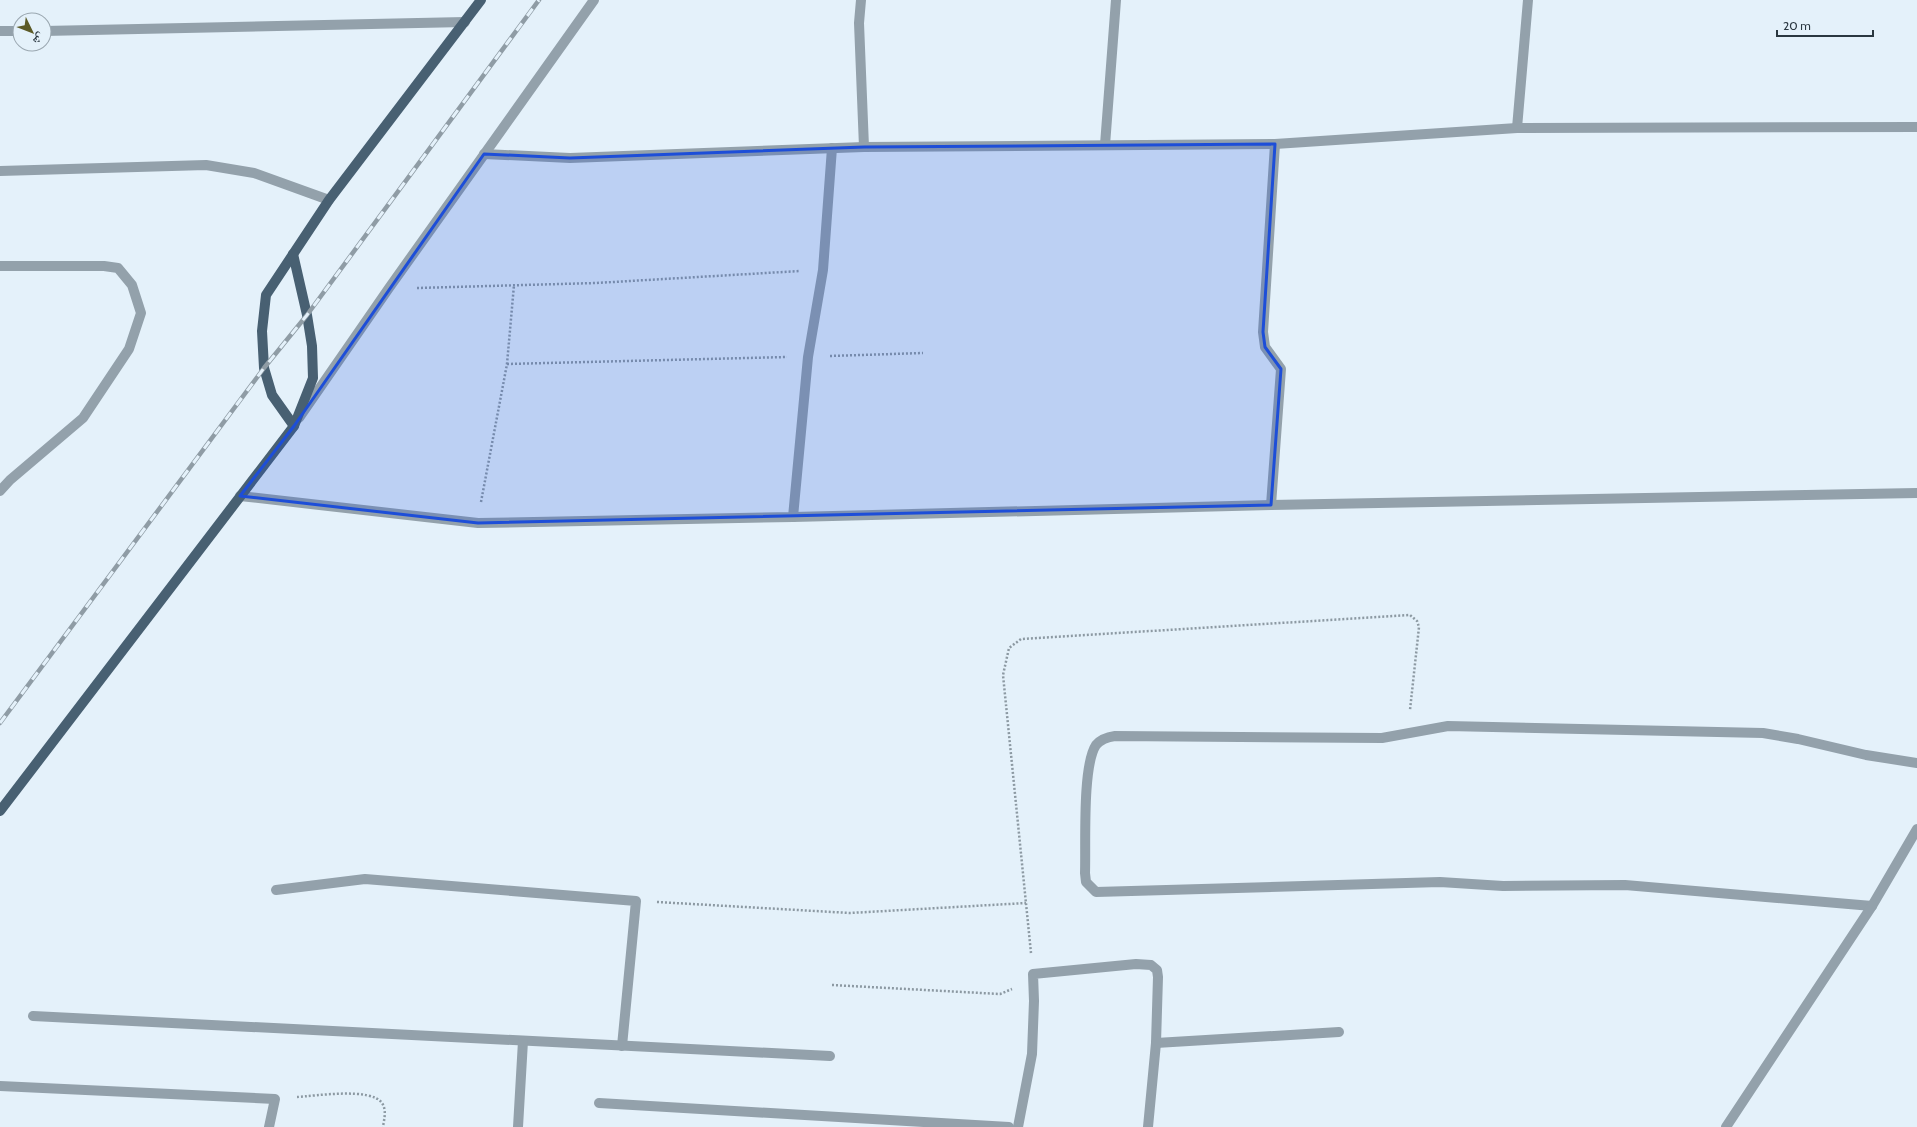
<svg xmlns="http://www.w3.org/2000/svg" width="1917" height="1127" font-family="Cabin,'Noto Naskh Arabic',sans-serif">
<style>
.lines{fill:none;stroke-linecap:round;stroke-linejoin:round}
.path{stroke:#8c99a2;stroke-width:2.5;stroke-dasharray:2 2;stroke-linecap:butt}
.minor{stroke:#93a1ab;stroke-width:10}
.major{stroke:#486072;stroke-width:10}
.rail-casing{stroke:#8f9ca5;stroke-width:4.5}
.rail{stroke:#e4f1fa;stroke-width:3;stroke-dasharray:9;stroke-linecap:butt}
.marked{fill:#1d4ed8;fill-opacity:0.2;stroke:#1d4ed8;stroke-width:3;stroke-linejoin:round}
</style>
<rect width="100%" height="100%" fill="#e4f1fa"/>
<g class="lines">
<g class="path">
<polyline points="417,288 596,283 800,271"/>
<polyline points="830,356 923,353"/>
<polyline points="507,364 787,357"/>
<polyline points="481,502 507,364 514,285"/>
<polyline points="657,902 850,913 1026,903"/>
<polyline points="1031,953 1003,675 1009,648 1021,639 1410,615 1417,621 1419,627 1410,710"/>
<polyline points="832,985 1000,994 1012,989"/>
<path d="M 297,1097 C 315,1096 371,1087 382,1103 C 387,1111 384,1119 383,1127"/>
</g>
<g class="minor">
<polyline points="861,0 859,23 864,147"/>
<polyline points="0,31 20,31"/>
<polyline points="44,31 465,22"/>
<polyline points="1517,128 1528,0"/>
<polyline points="1105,145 1116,0"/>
<polyline points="484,154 570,158 864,147 1275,144 1517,128 1917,127"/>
<polyline points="0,171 206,165 254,173 329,200"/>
<polyline points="0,266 104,266 118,268 132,285 141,313 129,349 83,418 10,480 0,491"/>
<polyline points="299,418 389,288 594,0"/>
<polyline points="240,496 478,523 793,517 808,357 823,270 832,148"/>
<polyline points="1271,505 1281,369 1265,347 1263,332 1275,144"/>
<polyline points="793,517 1271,505 1917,493"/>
<polyline points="276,890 365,879 636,901 622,1046"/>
<path d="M 1872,906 L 1625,885 L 1503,886 L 1440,882 L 1096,892 L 1086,882 L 1085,873 C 1086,846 1082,766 1096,745 C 1101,739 1108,737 1115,736 L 1382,738 L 1448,726 L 1763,733 L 1798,739 L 1866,755 L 1917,763"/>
<polyline points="33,1016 830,1056"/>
<polyline points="1156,1043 1339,1032"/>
<polyline points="0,1086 275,1099 269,1127"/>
<polyline points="599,1103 1009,1127"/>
<polyline points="518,1127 523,1041"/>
<polyline points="1018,1127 1032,1054 1034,1001 1033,974 1136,964 1151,965 1157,970 1158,977 1156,1043 1148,1127"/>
<polyline points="1726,1127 1872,906 1917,829"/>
</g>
<g class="major">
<polyline points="294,426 272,395 264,368 262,331 266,295 329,200 481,0"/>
<polyline points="0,811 294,426 313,378 312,346 307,315 293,254"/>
</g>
<defs>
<polyline id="rail" points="0,723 264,368 307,315 539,0"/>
</defs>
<use href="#rail" class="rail-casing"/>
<use href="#rail" class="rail"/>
</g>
<path class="marked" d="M 1275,144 L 1263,332 L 1265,347 L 1281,369 L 1271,505 L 478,523 L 240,496 L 294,426 L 484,154 L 570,158 L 864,147 Z"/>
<g transform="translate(32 32) rotate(133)"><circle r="19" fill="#e4f1fa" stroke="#9aa7b0"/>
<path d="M0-3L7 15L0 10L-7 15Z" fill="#5b5a27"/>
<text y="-6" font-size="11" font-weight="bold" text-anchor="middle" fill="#2a3740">ش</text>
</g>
<path d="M1777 30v6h96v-6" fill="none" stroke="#2a3740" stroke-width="2"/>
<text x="1783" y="30" font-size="12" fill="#2a3740" stroke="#e4f1fa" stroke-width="3" paint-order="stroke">20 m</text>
</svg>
